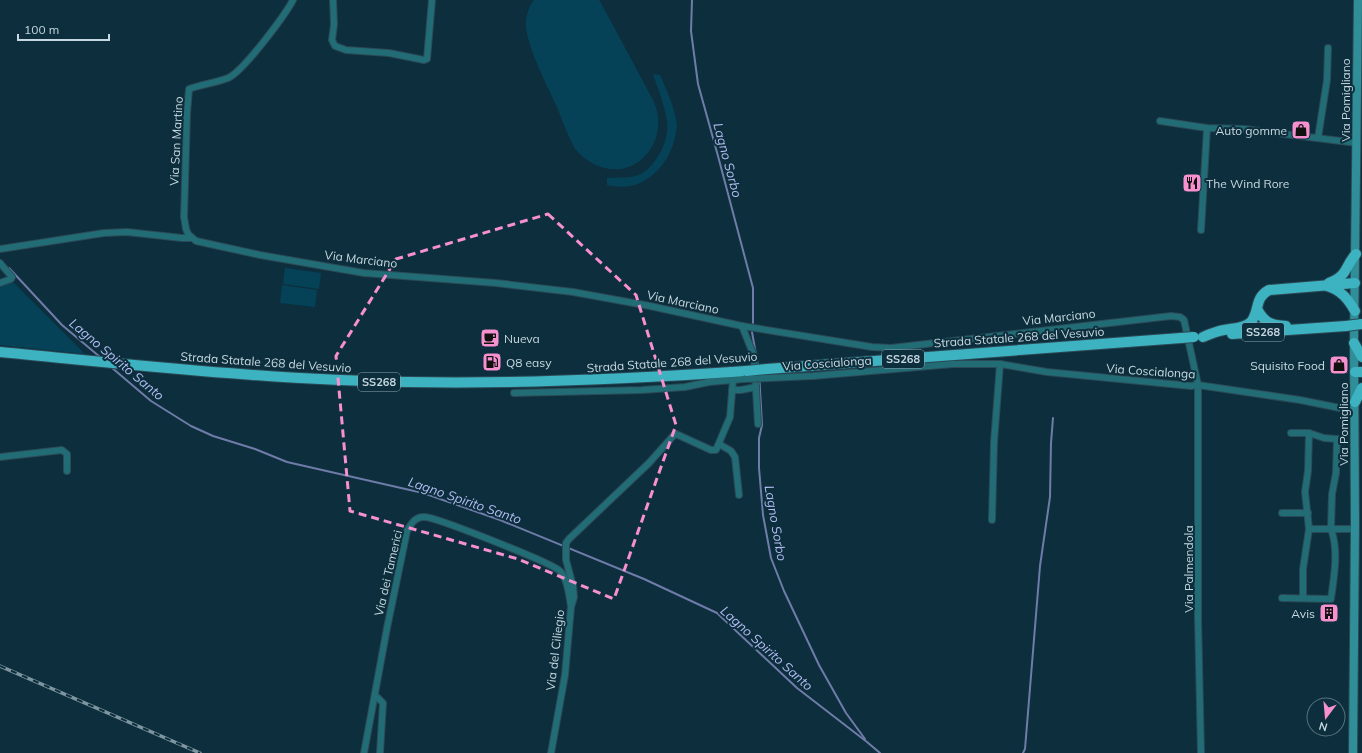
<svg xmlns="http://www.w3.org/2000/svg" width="1362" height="753" font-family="Mulish,sans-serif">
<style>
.green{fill:#054258}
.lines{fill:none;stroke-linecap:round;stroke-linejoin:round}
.stream{stroke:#6f7ca9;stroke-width:2}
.minor-casing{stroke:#2b4956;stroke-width:8}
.secondary-casing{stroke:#2b4956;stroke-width:10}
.trunk-casing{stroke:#2b4956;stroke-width:12}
.minor{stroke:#226c75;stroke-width:6}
.secondary{stroke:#308e99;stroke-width:8}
.trunk{stroke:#3db3c1;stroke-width:10}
.rail-casing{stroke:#7d95a0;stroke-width:3.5}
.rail{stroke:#0d2e3c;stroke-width:2;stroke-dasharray:6;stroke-linecap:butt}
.minor-bridge-casing{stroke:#2b4956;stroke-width:8;stroke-linecap:butt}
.trunk-bridge-casing{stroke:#2b4956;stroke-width:12;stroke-linecap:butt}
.minor-bridge{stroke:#226c75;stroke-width:6}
.trunk-bridge{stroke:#3db3c1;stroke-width:10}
.marked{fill:none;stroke:#f790ce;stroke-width:3;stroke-dasharray:8 5;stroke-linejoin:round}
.labels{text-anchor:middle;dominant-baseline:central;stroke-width:4;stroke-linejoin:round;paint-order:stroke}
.shield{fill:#0d2e3c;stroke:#8ea5b0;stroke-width:1}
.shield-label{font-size:11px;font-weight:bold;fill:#c6d8e1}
.street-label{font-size:12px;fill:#c6d8e1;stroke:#0d2e3c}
.poi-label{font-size:12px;fill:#c6d8e1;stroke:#0d2e3c;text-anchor:end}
.water-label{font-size:13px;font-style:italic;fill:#b2bdf4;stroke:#0d2e3c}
</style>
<rect width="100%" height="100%" fill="#0d2e3c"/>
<g class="green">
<path d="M 534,0 L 599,0 L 601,3 L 653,100 C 673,142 633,186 592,163 C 585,159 579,154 574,147 C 567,134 562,119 556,105 C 545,81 531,55 526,29 C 525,18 528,8 534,0 Z"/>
<path d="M 653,74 L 660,75 C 667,91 675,108 677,125 C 677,129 675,134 675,138 C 670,157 659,174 640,183 C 629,188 618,187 607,185 L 607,178 C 617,177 631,179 641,174 C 657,165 670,139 667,121 C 665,106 658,89 653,74 Z"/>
<polygon points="285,268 321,273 319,289 283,284"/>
<polygon points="5,283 14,283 85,354 0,345 0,288"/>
<polygon points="282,285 317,290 315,307 280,303"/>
</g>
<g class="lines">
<g class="stream">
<polyline points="692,0 691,31 698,84 718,156 753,288 753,323"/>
<polyline points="9,268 62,325 100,357"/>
<polyline points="752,332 758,366"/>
<polyline points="111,367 151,401 191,426 213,436 255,449 287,462 423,493 500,520 644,579 717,613 797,688 867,742 880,753"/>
<polyline points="759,372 762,425 759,438 759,468 763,515 771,558 784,591 819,665 846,713 865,739"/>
<polyline points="1023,753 1025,749 1040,566 1050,497 1051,443 1053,418"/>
</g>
<defs>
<g id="minor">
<path d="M 293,0 C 285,15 243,72 228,78 C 216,83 202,84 189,89 L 187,113 L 184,217 L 186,229 L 188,234 L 196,241 L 260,255 L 364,273 L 496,283 L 573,292 L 650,306 L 742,326 L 872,347 L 891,348 L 1171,316 L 1180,317 L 1184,320 L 1198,385 L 1198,618 L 1201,753"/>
<polyline points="333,0 334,24 332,40 335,46 346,50 389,53 424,60 427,59 432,0"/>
<polyline points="1160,121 1207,128 1244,129 1357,143"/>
<polyline points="1318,138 1327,80 1328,48"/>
<polyline points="1201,230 1207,128"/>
<polyline points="0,249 104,233 127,232 182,238 191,238"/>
<polyline points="0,263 12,277 11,279 0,283"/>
<polyline points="742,326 754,356 758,424"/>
<polyline points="768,378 813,376 953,364 1000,364 1047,372 1191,386 1198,385 1300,400 1355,411"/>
<polyline points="732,390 741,390 756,387"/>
<polyline points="514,393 642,390 685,387 709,382 744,379"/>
<polyline points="1291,433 1309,433 1324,438 1337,439 1336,473 1332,494 1331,529 1309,529"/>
<polyline points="719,444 731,451 735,457 739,495"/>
<polyline points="0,457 62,450 67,454 67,471"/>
<polyline points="1282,513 1308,513"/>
<polyline points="992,520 994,442 1000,364"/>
<path d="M 1282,598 L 1331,599 C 1334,576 1339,551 1331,529 L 1355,529"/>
<polyline points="1303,598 1303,569 1309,529 1305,492 1308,471 1309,433"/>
<polyline points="375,695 383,703 380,753"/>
<path d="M 364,753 L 387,628 L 407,531 C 411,524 415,516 425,517 C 438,518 552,563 560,571 C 568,579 569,596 571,606"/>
<polyline points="551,753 565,675 571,607 574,597 573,586 566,560 566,543 569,539 649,463 674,435 676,434 711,450 716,450 730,417 733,380"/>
</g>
<polyline id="secondary" points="1353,753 1355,524 1354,343 1358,0"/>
<g id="trunk">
<path d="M 1329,283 C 1349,275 1344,267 1356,254"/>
<path d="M 1327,286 C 1341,290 1348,299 1355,311"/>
<path d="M 1257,309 C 1265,323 1270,325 1286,326"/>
<polyline points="1232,334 1346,326"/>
<path d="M 1203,337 C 1210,334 1217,331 1224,330 C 1233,328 1243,329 1251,322 C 1260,311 1254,298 1269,290 L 1355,283"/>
<polyline points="1354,343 1362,357"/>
<path d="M 0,352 C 136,365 271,380 408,382 C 521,384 633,379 746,371"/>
<polyline points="767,369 1181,338"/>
<polyline points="1355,372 1362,372"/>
<polyline points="1355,402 1362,388"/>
</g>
</defs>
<use href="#minor" class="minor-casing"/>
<use href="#secondary" class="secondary-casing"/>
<use href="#trunk" class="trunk-casing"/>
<use href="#minor" class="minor"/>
<use href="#secondary" class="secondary"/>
<use href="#trunk" class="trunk"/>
<defs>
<polyline id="rail" points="0,666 200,753"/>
</defs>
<use href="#rail" class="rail-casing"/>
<use href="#rail" class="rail"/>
<defs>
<polyline id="minor-bridge" points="744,379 768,378"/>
<g id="trunk-bridge">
<polyline points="1346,326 1362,324"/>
<polyline points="1181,338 1194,337"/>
<polyline points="746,371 767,369"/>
</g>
</defs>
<use href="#minor-bridge" class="minor-bridge-casing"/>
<use href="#trunk-bridge" class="trunk-bridge-casing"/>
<use href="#minor-bridge" class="minor-bridge"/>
<use href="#trunk-bridge" class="trunk-bridge"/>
</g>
<path class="marked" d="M 548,214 L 636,295 L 676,425 L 614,599 L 518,559 L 350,511 L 336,356 L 396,259 Z"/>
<defs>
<symbol id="shop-square" viewBox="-11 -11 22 22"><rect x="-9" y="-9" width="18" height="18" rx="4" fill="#f790ce" stroke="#0d2e3c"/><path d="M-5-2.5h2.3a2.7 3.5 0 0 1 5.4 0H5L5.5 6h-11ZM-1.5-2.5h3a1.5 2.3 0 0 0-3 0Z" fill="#111"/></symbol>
<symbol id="restaurant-square" viewBox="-11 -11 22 22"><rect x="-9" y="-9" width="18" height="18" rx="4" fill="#f790ce" stroke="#0d2e3c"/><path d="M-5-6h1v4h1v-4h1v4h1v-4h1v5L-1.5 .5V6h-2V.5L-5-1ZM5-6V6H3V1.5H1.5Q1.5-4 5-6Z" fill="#111"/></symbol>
<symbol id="cafe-square" viewBox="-11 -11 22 22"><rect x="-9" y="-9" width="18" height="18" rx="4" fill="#f790ce" stroke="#0d2e3c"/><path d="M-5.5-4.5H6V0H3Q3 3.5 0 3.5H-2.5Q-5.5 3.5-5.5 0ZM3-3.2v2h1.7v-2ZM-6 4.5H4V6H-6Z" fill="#111"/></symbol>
<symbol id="fuel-square" viewBox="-11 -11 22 22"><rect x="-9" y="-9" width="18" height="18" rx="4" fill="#f790ce" stroke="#0d2e3c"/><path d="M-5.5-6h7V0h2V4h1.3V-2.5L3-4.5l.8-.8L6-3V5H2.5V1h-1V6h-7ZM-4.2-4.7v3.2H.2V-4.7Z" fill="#111"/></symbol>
<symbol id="building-square" viewBox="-11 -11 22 22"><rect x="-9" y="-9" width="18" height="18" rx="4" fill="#f790ce" stroke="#0d2e3c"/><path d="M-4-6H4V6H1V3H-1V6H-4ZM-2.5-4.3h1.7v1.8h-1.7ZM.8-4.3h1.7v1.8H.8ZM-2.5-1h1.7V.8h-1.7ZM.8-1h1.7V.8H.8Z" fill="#111"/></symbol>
</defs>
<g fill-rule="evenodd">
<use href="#shop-square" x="1290" y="119" width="22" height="22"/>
<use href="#restaurant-square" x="1181" y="172" width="22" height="22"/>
<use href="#cafe-square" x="479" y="327" width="22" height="22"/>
<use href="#fuel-square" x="481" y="351" width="22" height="22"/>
<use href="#shop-square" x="1328" y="354" width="22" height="22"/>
<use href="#building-square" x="1318" y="602" width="22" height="22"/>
</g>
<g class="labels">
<g class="shield">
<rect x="1242" y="323" width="42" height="18" rx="3"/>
<rect x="882" y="350" width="42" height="18" rx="3"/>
<rect x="358" y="373" width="42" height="18" rx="3"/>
</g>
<g class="shield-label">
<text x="1263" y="332">SS268</text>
<text x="903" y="359">SS268</text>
<text x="379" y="382">SS268</text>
</g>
<g class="street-label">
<text transform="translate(1345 100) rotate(-90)">Via Pomigliano</text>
<text transform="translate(176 141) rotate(-87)">Via San Martino</text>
<text transform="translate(361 259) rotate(7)">Via Marciano</text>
<text transform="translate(683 302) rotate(12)">Via Marciano</text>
<text transform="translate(1059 317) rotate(-6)">Via Marciano</text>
<text transform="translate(1019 337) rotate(-4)">Strada Statale 268 del Vesuvio</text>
<text transform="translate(266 362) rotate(4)">Strada Statale 268 del Vesuvio</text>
<text transform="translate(672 362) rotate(-4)">Strada Statale 268 del Vesuvio</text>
<text transform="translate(827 363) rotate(-4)">Via Coscialonga</text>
<text transform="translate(1151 371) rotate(4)">Via Coscialonga</text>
<text transform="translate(1343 424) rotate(-90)">Via Pomigliano</text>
<text transform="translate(1188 569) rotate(-90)">Via Palmendola</text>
<text transform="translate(388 573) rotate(-77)">Via dei Tamerici</text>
<text transform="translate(555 650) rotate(-83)">Via del Ciliegio</text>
</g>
<g class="poi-label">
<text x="1287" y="130">Auto gomme</text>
<text x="1206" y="183" text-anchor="start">The Wind Rore</text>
<text x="504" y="338" text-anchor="start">Nueva</text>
<text x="506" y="362" text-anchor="start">Q8 easy</text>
<text x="1325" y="365">Squisito Food</text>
<text x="1315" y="613">Avis</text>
</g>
<g class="water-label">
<text transform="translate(728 160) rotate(75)">Lagno Sorbo</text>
<text transform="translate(117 359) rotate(40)">Lagno Spirito Santo</text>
<text transform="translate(465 500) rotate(19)">Lagno Spirito Santo</text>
<text transform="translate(776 523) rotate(80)">Lagno Sorbo</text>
<text transform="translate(767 648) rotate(42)">Lagno Spirito Santo</text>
</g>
</g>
<g transform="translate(1326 717) rotate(196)"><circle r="19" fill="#0d2e3c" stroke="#57727e"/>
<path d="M0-3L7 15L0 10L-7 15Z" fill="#f790ce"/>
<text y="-6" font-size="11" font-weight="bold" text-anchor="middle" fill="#c6d8e1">N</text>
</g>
<path d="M18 34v6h91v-6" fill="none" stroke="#c6d8e1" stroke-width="2"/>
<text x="24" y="34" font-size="12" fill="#c6d8e1" stroke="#0d2e3c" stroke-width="3" paint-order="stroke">100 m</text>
</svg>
